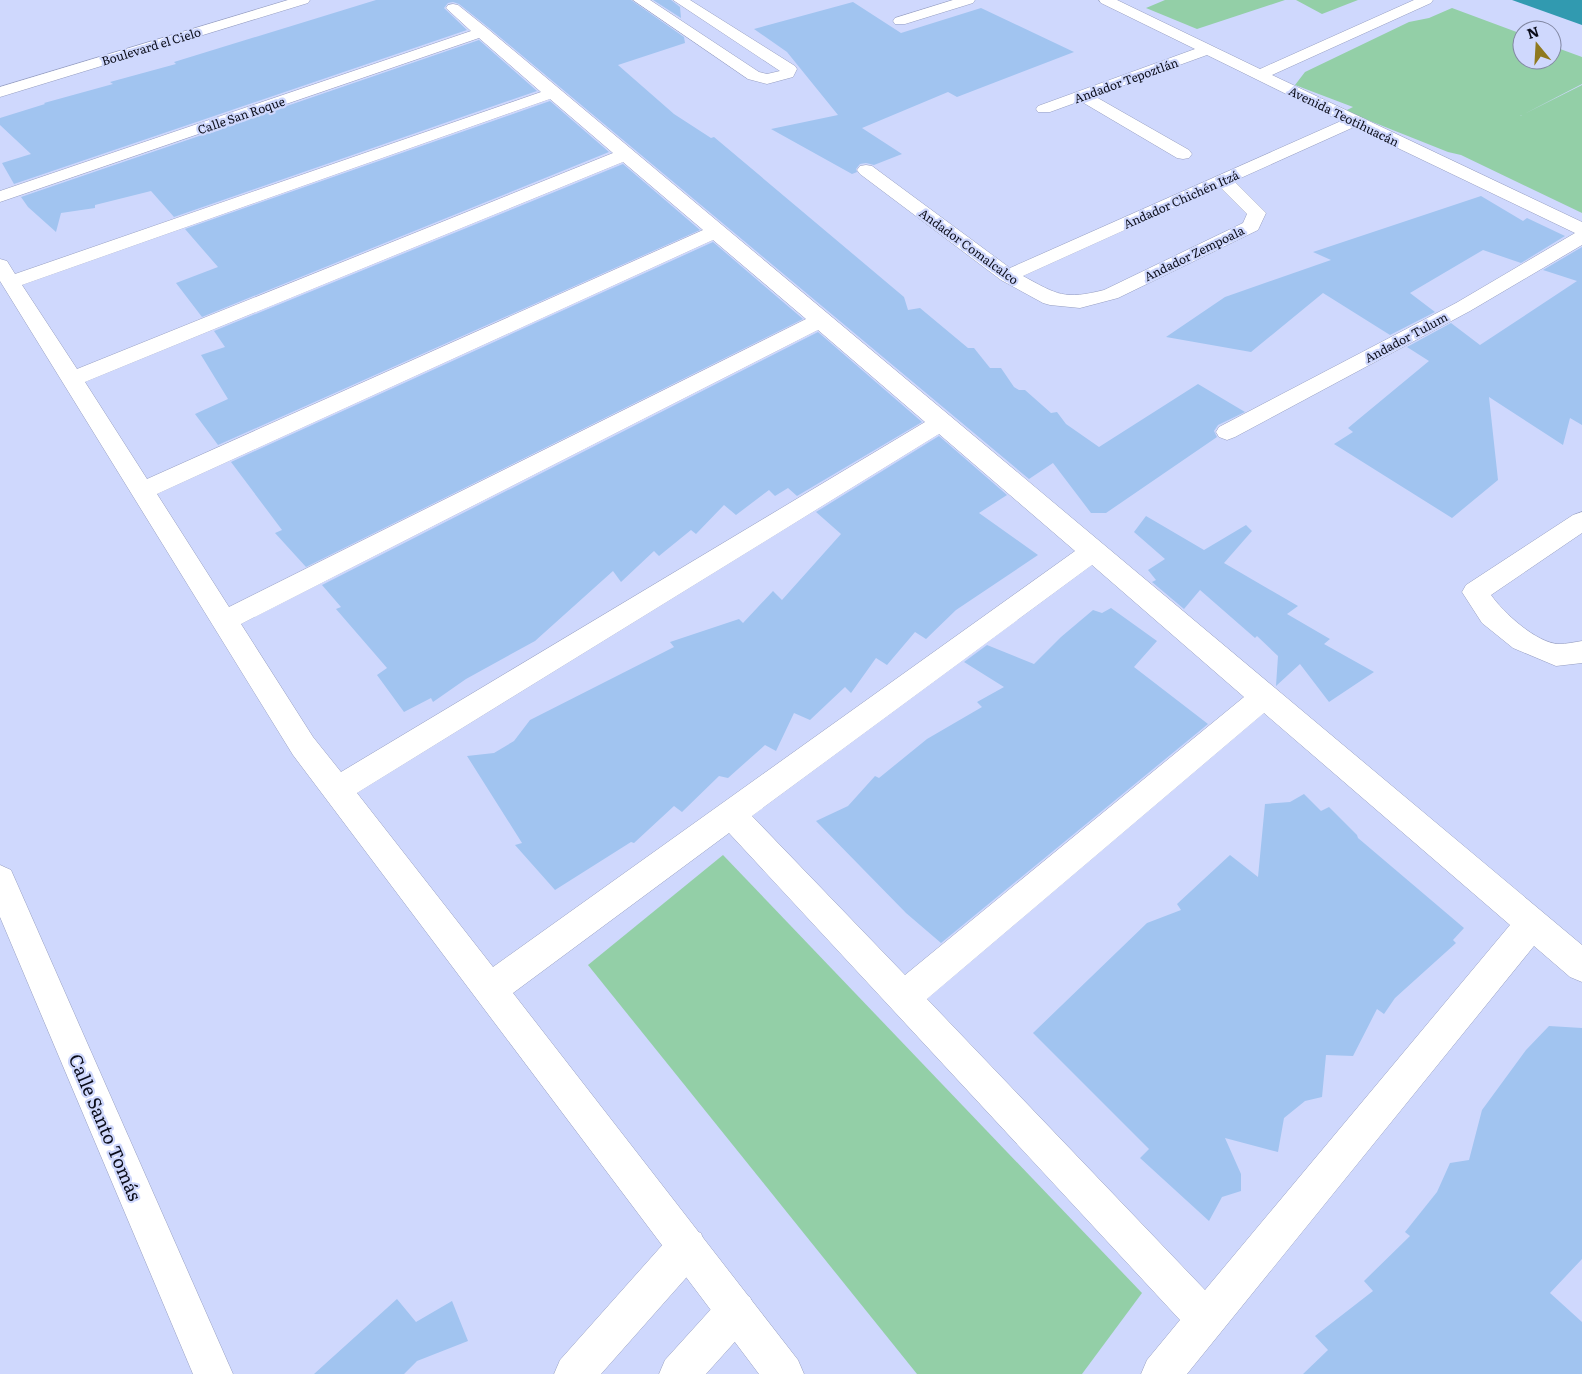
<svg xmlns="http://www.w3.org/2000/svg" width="1582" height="1374" font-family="Literata,serif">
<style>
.green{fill:#93cfa7}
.water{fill:#319ab0}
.building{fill:#a1c4f0}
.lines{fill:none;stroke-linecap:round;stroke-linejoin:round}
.pedestrian-casing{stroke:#969ec1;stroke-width:1}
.minor-casing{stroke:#969ec1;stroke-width:1}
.tertiary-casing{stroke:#969ec1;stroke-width:1}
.pedestrian{fill:#fff;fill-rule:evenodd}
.minor{fill:#fff;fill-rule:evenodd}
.tertiary{fill:#fff;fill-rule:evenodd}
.labels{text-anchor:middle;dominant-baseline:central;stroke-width:4.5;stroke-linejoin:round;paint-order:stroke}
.far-street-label{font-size:12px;fill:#0b0d1a;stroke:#cfd8fd}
.near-street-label{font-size:18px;fill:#0b0d1a;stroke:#cfd8fd}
</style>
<rect width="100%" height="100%" fill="#cfd8fd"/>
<g class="green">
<polygon points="1165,0 1285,0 1197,29 1146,8"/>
<polygon points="1296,0 1358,0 1322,14"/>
<polygon points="1452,8 1522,34 1522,60 1552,60 1552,46 1582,57 1582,84 1520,116 1582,85 1582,213 1461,155 1448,152 1345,111 1353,107 1295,85 1305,72 1409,22 1429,18"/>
<polygon points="723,855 1142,1293 1082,1374 917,1374 588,965"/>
</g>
<polygon class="water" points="1512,0 1582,0 1582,25"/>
<g class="building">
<polygon points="376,0 631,0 684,37 685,43 618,65 674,114 711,138 714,137 904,297 908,310 920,308 968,348 974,348 990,368 1001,368 1014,387 1019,390 1025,390 1051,413 1057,412 1066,424 1099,447 1198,384 1245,412 1218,425 1214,431 1217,437 1106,513 1091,513 1053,463 1029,479 489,28 459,4 453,2 448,3 444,8 467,30 14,184 2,163 31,154 0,125 0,118 45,104 44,103 113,84 110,82 176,64 174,62"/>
<polygon points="653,0 671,0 680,7 681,18"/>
<polygon points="853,2 901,33 981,8 1074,52 957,97 948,92 862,128 902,154 874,165 866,163 860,164 856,169 857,172 852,174 771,129 838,115 787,52 754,29"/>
<polygon points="479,40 537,91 174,217 151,191 95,205 95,208 61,213 56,232 28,207 21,197"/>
<polygon points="550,101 609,152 202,317 176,283 218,267 185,229"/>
<polygon points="623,164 700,230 218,445 195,414 228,399 201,355 225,347 214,331"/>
<polygon points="1481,196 1523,221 1527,218 1565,236 1521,263 1483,250 1410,293 1435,312 1390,335 1323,293 1251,352 1166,337 1225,297 1331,260 1313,252"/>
<polygon points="713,242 803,319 306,567 275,533 282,530 231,462"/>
<polygon points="1582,247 1582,425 1570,418 1563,445 1489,397 1498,480 1452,518 1334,444 1353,432 1348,428 1429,361 1407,347 1451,323 1480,345 1577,281 1543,270"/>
<polygon points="818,332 922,422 797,496 788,488 775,496 769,490 736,515 724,505 696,534 691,530 659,556 654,551 621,582 613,571 535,641 466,679 433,702 431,698 404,712 377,675 387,668 336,609 341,607 322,585"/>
<polygon points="939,436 1007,495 979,513 1038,555 956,610 926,639 915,632 887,665 876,658 851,693 845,687 810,720 794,713 776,751 765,745 728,778 719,776 682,812 674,806 634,843 631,842 555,890 515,845 522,843 467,756 494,753 514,741 530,720 674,647 670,642 739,619 743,623 773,591 782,600 841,534 816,512"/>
<polygon points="1146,516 1204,550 1246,525 1252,531 1224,563 1298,606 1287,614 1330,639 1324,644 1374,672 1329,702 1300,664 1276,686 1278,656 1257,636 1255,638 1200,590 1184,609 1152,582 1156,580 1148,570 1165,559 1134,532"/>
<polygon points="1111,608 1157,641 1134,667 1208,724 941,943 906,913 816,821 848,806 875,776 879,778 927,739 982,707 977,702 1004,687 964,662 987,645 1034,664 1061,637 1093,610 1102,613"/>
<polygon points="1304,794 1321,811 1329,807 1357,835 1358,838 1464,928 1453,940 1456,943 1395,998 1384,1014 1377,1009 1353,1056 1326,1055 1322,1097 1305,1101 1284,1118 1278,1152 1225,1138 1241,1174 1241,1191 1222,1197 1209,1221 1140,1158 1149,1149 1033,1033 1147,923 1181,910 1177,904 1230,855 1258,877 1265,804 1290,802"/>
<polygon points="1549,1026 1582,1028 1582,1259 1550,1293 1582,1322 1582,1374 1303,1374 1328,1350 1315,1336 1373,1291 1364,1281 1410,1236 1405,1232 1437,1192 1450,1163 1469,1160 1482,1110 1526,1050"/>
<polygon points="397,1299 416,1322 452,1301 468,1341 417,1361 404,1374 314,1374"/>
</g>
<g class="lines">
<defs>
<polygon id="pedestrian" points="1083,91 1089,93 1189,150 1192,154 1189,158 1183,159 1177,158 1077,99 1075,96 1077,93"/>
<g id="minor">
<polygon points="288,0 310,0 308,3 0,97 0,87"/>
<polygon points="633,0 650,0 759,72 767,74 780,71 673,0 690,0 795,66 797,69 793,77 767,84 748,79"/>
<polygon points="953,0 975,0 973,3 905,24 895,24 893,21 895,18"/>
<path d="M 1099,0 L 1117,0 L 1260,69 L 1414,0 L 1433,0 L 1431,3 L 1272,75 L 1582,222 L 1582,245 L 1470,311 L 1235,437 L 1227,440 L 1219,437 L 1216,432 L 1219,427 L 1456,303 L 1575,233 L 1354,127 L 1234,181 L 1266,213 L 1258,230 L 1118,298 L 1080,308 L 1050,305 L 1043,303 L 1001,280 L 860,174 L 857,170 L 860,166 L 866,165 L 872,166 L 1010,268 L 1341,121 L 1207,55 L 1050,112 L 1038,112 L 1036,109 L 1038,106 L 1195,49 L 1101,3 ZM 1220,187 L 1247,214 L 1243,223 L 1104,290 C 1064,300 1058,295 1023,276 Z"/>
<path d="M 453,4 L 458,5 L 488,29 L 1582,945 L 1582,982 L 1570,977 L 1534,946 L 1187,1374 L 1141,1374 L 1147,1360 L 1180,1320 L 729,833 L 513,993 L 798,1360 L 804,1374 L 759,1374 L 293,755 L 0,281 L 0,259 L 7,261 L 15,274 L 541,92 L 479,38 L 0,202 L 0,191 L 471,31 L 446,8 L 448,5 ZM 550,99 L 613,153 L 77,369 L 22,285 ZM 623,162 L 703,230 L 147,479 L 85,382 ZM 713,240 L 806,319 L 229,607 L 157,494 ZM 818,330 L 925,422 L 341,772 L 313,737 L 241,624 ZM 939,434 L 1075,551 L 493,967 L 357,793 ZM 1092,565 L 1244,697 L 905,975 L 752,816 ZM 1264,713 L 1510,925 L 1205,1290 L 927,999 Z"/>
<path d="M 1582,512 L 1582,533 L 1491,595 C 1503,612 1536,643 1559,644 C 1566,644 1575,642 1582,641 L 1582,663 L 1556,666 L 1513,648 L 1482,623 L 1462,592 L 1466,585 L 1573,515 Z"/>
<polygon points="0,865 11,870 233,1374 193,1374 0,917"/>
</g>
<g id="tertiary">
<polygon points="687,1228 701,1233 706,1247 701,1261 601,1374 554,1374 560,1360 673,1233"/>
<polygon points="736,1291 750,1297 756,1311 750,1325 706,1374 659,1374 665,1360 722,1297"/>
</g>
</defs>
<use href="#pedestrian" class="pedestrian-casing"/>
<use href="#minor" class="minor-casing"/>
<use href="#tertiary" class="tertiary-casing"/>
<use href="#pedestrian" class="pedestrian"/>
<use href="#minor" class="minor"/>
<use href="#tertiary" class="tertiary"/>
</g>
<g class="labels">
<g class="far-street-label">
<text transform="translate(151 46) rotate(-17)">Boulevard el Cielo</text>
<text transform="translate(1126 80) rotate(-20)">Andador Tepoztlán</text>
<text transform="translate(241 115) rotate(-19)">Calle San Roque</text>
<text transform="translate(1344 116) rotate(26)">Avenida Teotihuacán</text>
<text transform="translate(1181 199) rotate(-24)">Andador Chichén Itzá</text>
<text transform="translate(969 246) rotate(36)">Andador Comalcalco</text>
<text transform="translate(1194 253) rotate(-26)">Andador Zempoala</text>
<text transform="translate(1406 337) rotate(-28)">Andador Tulum</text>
</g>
<g class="near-street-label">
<text transform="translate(106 1127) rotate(67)">Calle Santo Tomás</text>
</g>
</g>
<g transform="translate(1537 45) rotate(342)"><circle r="24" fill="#cfd8fd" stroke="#8187a2"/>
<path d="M0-4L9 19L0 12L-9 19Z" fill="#8f791f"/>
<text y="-8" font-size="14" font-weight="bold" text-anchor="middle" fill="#0b0d1a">N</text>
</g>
</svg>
